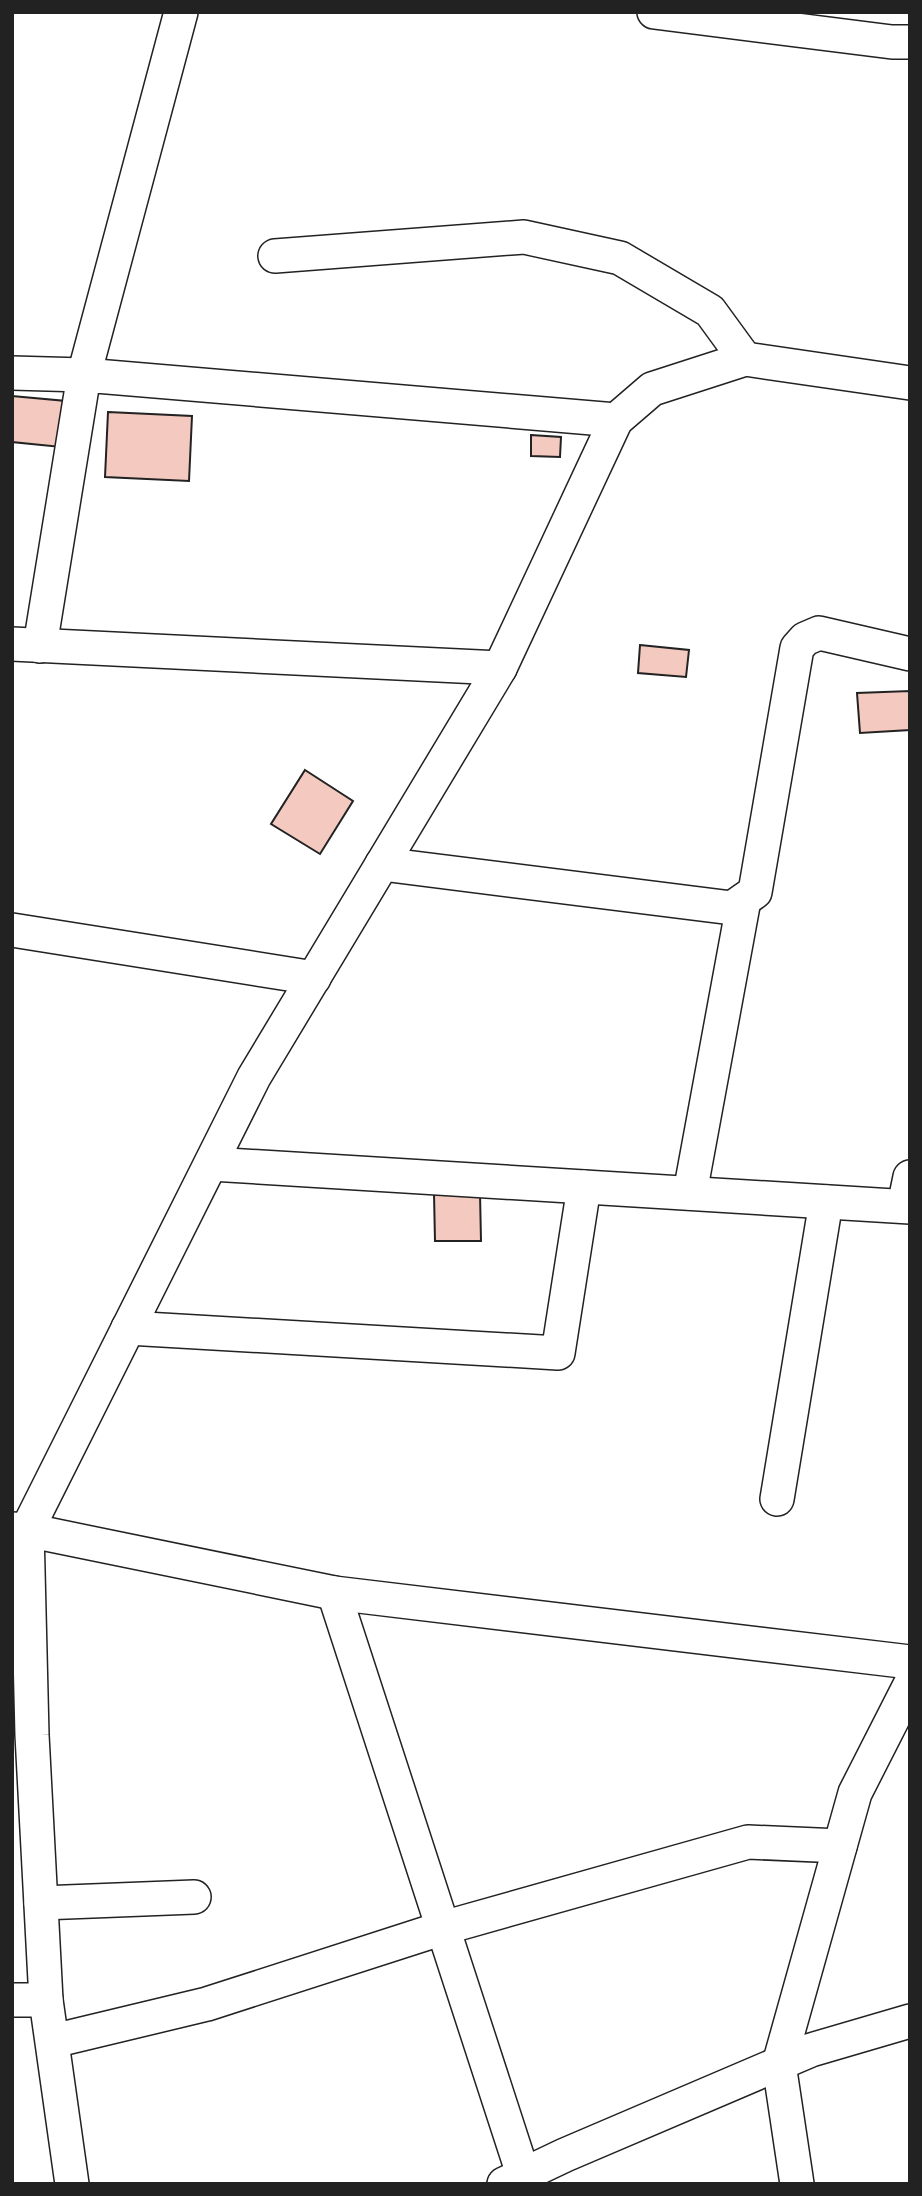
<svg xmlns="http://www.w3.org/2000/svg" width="922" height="2196" font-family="'Work Sans',sans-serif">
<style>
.building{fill:#f3c9c0;stroke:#222;stroke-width:2}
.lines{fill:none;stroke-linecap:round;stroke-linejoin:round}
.minor-casing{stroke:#222;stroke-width:36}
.minor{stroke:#fff;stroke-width:33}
</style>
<rect width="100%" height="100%" fill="#fff"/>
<g class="building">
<polygon points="12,396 66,401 61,447 12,442"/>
<polygon points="108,412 192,416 189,481 105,477"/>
<polygon points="531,435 561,437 560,457 531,456"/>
<polygon points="640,645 689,650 686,677 638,673"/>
<polygon points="910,691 910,730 860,733 857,693"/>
<polygon points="305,770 353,801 320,854 271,824"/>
<polygon points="480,1193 481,1241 435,1241 434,1194"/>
</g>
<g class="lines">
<defs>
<g id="minor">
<polyline points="654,12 892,42 910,42"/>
<polyline points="275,256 524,237 620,258 710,311 745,359"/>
<polyline points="12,373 84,375 181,12"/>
<polyline points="12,644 500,668"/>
<polyline points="40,646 84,375 616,420"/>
<polyline points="382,864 732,908 755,892 797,648 805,639 819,633 910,654"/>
<polyline points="12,930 314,978"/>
<polyline points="211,1164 910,1207"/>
<polyline points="690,1193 744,900"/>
<polyline points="904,1206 910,1177"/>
<polyline points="128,1328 558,1353 584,1187"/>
<polyline points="777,1499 826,1202"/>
<polyline points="12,1529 27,1530 334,1593 910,1662"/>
<polyline points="334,1593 523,2174"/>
<polyline points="41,1903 194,1897"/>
<polyline points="12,2000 46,2000"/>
<polyline points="53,2041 207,2004 443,1928 748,1842 840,1846"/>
<polyline points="72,2184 46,2000 32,1735 27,1530 254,1077 500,668 616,420 652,389 745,359 910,383"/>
<polyline points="504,2184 565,2155 811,2050 910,2021"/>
<polyline points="797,2184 779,2064 855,1793 910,1685"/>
</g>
</defs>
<use href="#minor" class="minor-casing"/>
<use href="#minor" class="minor"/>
</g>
<rect width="922" height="2196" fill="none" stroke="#222222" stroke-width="28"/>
</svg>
